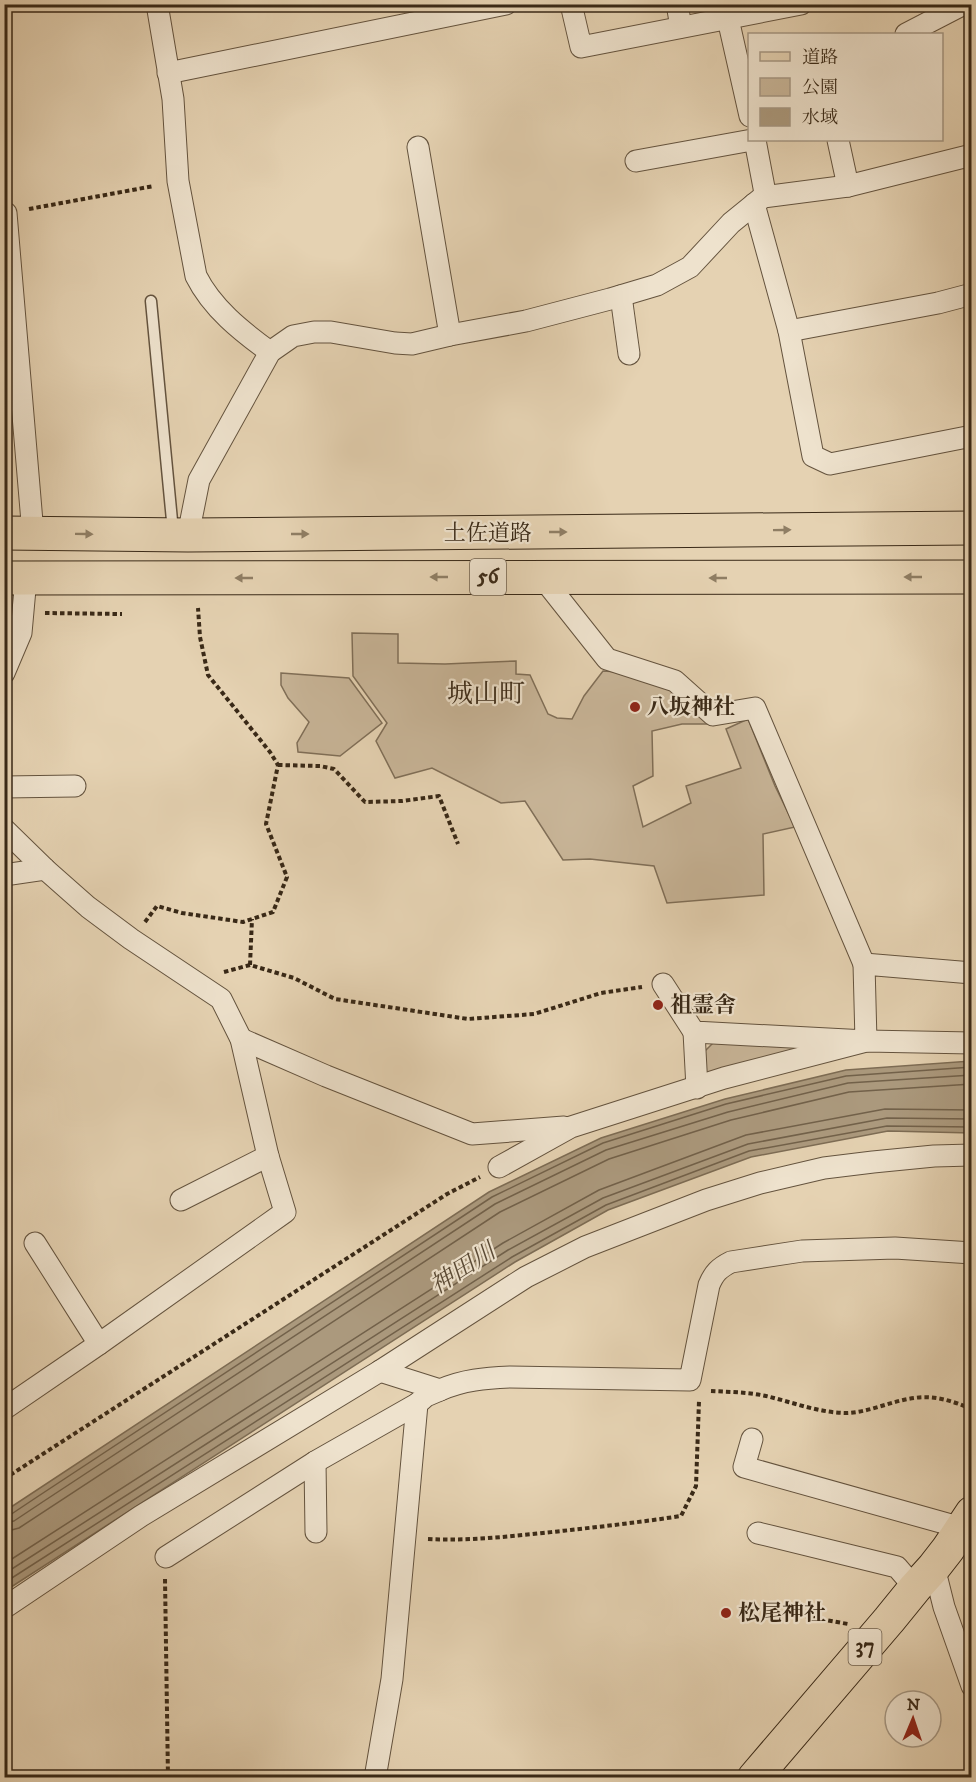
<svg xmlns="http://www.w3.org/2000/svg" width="976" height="1782" font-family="'IM FELL DW Pica','Noto Serif JP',serif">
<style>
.green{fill:#c8b598;stroke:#806f58;stroke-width:1.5}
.water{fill:#ab997d;stroke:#7d6c54;stroke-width:1.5}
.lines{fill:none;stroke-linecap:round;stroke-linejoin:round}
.shore{stroke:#72614a;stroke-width:1.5}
.service-casing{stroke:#64533e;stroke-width:13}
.minor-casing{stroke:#64533e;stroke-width:23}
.primary-casing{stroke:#392917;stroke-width:35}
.trunk-casing{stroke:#392917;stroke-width:35}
.path{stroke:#392917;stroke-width:4;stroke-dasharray:4.5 3;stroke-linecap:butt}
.service{stroke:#eee2cd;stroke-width:10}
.minor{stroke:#eee2cd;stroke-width:21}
.primary{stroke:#e5d2b2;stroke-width:33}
.trunk{stroke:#e5d2b2;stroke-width:33}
.oneway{fill:#8f7e64}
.poi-dot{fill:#8f2418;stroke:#eee2cd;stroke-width:2}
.labels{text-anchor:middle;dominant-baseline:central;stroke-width:4.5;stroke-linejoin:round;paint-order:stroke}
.shield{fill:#eee2cd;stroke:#6f604e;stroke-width:1.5}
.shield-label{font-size:21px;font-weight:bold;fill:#392917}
.street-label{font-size:22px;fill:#392917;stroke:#eee2cd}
.poi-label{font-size:22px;font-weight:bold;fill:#392917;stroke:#eee2cd;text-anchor:start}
.water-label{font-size:24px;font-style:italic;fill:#5b4b36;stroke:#eee2cd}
.quarter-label{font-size:26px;fill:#392917;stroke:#eee2cd}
</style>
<rect width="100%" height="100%" fill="#e5d2b2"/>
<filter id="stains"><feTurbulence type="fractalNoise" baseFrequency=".00333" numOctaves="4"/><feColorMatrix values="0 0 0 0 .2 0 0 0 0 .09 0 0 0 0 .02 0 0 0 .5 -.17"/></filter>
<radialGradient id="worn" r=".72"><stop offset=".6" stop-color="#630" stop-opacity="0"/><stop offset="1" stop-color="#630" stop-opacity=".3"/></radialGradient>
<g class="green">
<polygon points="352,633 398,634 398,663 445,664 516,661 516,674 530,675 548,714 557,718 572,719 584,696 603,671 619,672 670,686 712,724 682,724 652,731 653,776 633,786 643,827 691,803 686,786 741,768 726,729 748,719 775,786 795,827 763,834 764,895 667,903 654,866 590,859 563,860 525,801 501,803 432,768 395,778 376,741 387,723 353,676"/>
<polygon points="281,673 349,678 382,723 340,756 298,752 297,743 309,722 288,698 281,685"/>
<polygon points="716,1040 823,1046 705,1077 702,1054"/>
</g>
<polygon class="water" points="971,1061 971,1133 888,1131 751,1157 608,1210 515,1262 5,1591 5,1511 489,1192 601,1138 725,1099 846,1070"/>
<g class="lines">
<g class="shore">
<polyline points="4,1516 10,1515 37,1497 492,1197 603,1143 726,1104 846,1076 972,1067"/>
<polyline points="4,1523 14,1521 41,1503 495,1204 606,1150 728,1112 848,1083 972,1075"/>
<polyline points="4,1532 19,1528 500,1212 609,1159 731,1120 849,1092 972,1084"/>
<polyline points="4,1564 503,1243 599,1190 746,1135 885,1109 972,1110"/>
<polyline points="4,1574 508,1250 603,1198 748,1144 887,1118 972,1119"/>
<polyline points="4,1583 512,1257 606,1205 749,1151 887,1126 972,1127"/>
</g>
<defs>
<polyline id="service" points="151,301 173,531"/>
<g id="minor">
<path d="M 157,4 L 173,99 L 178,181 L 196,276 C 212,308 241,331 270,352"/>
<polyline points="571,4 581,47 801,4"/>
<polyline points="677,4 681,27"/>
<polyline points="728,19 750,116"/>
<polyline points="906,34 964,4"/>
<polyline points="168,73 506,4"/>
<polyline points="755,140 765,193 763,197"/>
<polyline points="838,140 848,186"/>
<polyline points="418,147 450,335"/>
<polyline points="636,161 752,140"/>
<polyline points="754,204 789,331 813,456 830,464 972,436"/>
<polyline points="6,213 33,534"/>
<polyline points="621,296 629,354"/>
<polyline points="789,331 938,303 972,294"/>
<polyline points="188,535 199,480 270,352 293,336 314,332 331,332 395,343 412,344 450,335 526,321 610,299 657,285 690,267 731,223 763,197 848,186 972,155"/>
<polyline points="542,577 607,659 675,681 713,715 755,708 864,964"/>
<polyline points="4,673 21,633 26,578"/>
<polyline points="4,787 75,786"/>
<polyline points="4,829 45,869 88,907 131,939 221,999 241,1039 268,1156 285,1212 99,1344 4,1409"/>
<polyline points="4,875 45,869"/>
<polyline points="663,984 694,1032 866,1041 864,964 972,973"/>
<polyline points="694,1032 697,1088"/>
<polyline points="241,1039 326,1076 472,1134 564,1127"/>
<polyline points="499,1167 571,1127 724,1078 866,1041 972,1043"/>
<polyline points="181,1200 268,1156"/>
<polyline points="35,1243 99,1344"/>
<path d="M 440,1390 C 463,1380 485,1378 510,1377 L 690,1380 L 709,1285 C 714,1273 719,1268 731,1262 L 802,1251 L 895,1248 L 972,1253"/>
<polyline points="752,1439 744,1467 962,1528"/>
<polyline points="315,1462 316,1532"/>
<polyline points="758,1533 897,1567 915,1588"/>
<polyline points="166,1557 315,1462 417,1404"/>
<polyline points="934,1567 944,1607 972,1686"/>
<polyline points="4,1608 141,1516 380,1371 526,1277 585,1247 706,1200 760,1183 824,1168 873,1162 934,1156 972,1155"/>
<polyline points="375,1778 392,1679 417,1404 426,1396 440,1390 380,1371"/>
</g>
<polyline id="primary" points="754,1778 889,1620 915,1588 934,1567 948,1549 972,1513"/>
<g id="trunk">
<polyline points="4,533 188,535 972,528"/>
<polyline points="4,578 972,577"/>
</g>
</defs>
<use href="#service" class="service-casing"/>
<use href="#minor" class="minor-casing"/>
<use href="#primary" class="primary-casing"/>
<use href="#trunk" class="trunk-casing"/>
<g class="path">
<polyline points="29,209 154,186"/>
<polyline points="45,613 122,614"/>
<polyline points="278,765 320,766 334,769 365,802 402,801 439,796 458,844"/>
<polyline points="145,922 157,906 182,913 243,922 273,912 287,877 266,824 278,765 270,752 208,675 200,637 198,608"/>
<polyline points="250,965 252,919"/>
<polyline points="224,972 250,965 294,978 335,999 468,1019 534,1014 601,993 642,987"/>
<path d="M 711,1391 C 729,1392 748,1392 766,1396 C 792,1402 819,1413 847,1413 C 870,1412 891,1401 914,1398 C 935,1395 952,1401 972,1409"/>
<polyline points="4,1479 447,1194 480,1177"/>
<path d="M 428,1539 C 466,1541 504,1537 543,1533 C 589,1528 635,1523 681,1516 L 696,1486 L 699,1401"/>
<polyline points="165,1579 168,1778"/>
<polyline points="747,1606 848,1624"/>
</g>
<use href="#service" class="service"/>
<use href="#minor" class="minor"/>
<use href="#primary" class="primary"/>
<use href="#trunk" class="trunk"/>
</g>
<defs><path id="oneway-solid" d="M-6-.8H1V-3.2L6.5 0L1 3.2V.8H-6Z" transform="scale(1.5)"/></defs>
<g class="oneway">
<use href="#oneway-solid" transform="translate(782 530) rotate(-1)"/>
<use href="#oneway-solid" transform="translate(558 532)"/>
<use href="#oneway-solid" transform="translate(84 534) rotate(1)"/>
<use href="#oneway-solid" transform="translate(300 534)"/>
<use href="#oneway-solid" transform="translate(439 577) rotate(180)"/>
<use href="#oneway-solid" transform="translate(913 577) rotate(180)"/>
<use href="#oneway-solid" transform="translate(244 578) rotate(180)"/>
<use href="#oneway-solid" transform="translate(718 578) rotate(180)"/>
</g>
<g class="poi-dot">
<circle cx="635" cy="707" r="6"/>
<circle cx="658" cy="1005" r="6"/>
<circle cx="726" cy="1613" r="6"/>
</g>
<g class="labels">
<g class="shield">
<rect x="470" y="559" width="36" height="36" rx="4.5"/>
<rect x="848.5" y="1629" width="33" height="36" rx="4.5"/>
</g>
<g class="shield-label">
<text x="488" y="577">56</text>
<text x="865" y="1647">37</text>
</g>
<g class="street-label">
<text x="488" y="533">土佐道路</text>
</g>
<g class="poi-label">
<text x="647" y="707">八坂神社</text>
<text x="670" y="1005">祖霊舎</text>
<text x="738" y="1613">松尾神社</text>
</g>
<g class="water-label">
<text transform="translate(463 1269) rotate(-33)">神田川</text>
</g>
<g class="quarter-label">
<text x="486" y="694">城山町</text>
</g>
</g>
<rect width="976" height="1782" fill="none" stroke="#e5d2b2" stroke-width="24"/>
<rect x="6" y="6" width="964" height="1770" fill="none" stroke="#392917" stroke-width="3"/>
<rect x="12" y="12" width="952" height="1758" fill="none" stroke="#392917" stroke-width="1.5"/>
<rect x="748" y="33" width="195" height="108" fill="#eee2cd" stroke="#a69884" stroke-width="1.5"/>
<rect x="760" y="52" width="30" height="9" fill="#e5d2b2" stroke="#a69884" stroke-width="1.5"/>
<text x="802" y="63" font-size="18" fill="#392917">道路</text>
<rect x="760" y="78" width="30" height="18" fill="#c8b598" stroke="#a69884" stroke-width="1.5"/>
<text x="802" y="93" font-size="18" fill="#392917">公園</text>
<rect x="760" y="108" width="30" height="18" fill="#ab997d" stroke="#a69884" stroke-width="1.5"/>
<text x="802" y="123" font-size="18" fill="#392917">水域</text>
<g transform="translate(913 1719) rotate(2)"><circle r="28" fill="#eee2cd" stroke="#a69884" stroke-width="1.5"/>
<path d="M0-4.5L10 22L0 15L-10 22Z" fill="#8f2418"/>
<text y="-9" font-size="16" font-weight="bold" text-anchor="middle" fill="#392917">N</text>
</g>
<rect width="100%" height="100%" filter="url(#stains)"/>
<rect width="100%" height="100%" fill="url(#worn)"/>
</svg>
